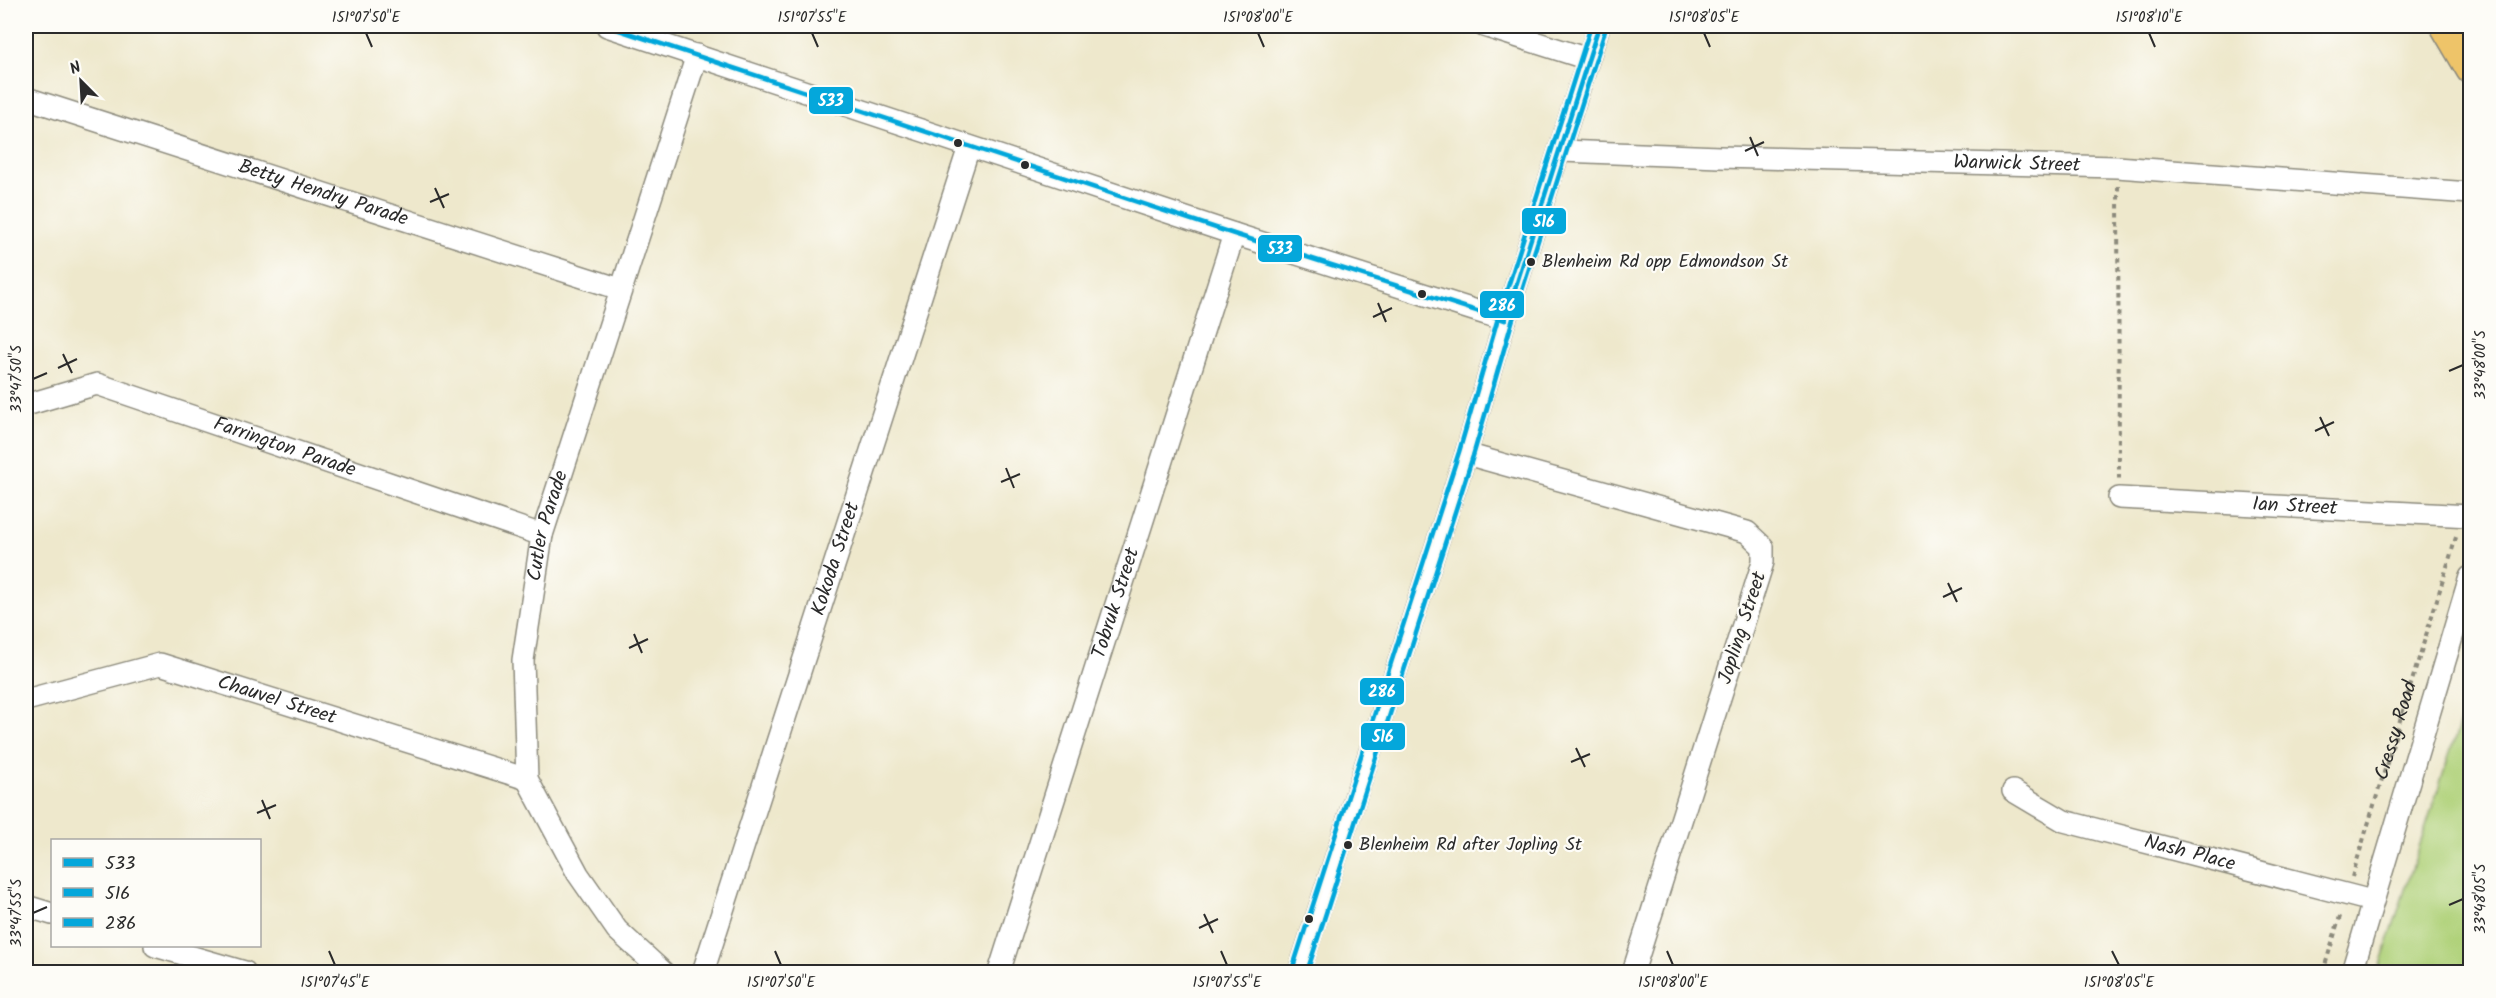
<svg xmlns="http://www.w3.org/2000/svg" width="2496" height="998" font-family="Kalam,sans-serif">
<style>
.green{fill:#b0d27a;stroke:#6e7e52;stroke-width:1.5}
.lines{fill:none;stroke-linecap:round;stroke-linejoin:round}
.minor-casing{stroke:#8c8a7c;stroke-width:24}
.major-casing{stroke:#8c8a7c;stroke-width:30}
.path{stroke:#8c8a7c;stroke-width:4;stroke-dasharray:4.5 4.5;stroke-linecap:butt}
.minor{stroke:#fff;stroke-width:21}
.major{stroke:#eec469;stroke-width:27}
.bus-1-casing{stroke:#fdfcf7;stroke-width:9}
.bus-2-casing{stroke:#fdfcf7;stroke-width:9}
.bus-3-casing{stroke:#fdfcf7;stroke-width:9}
.bus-1{stroke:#04a7db;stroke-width:4.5}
.bus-2{stroke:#04a7db;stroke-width:4.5}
.bus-3{stroke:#04a7db;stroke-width:4.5}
.ticks{fill:none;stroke:#2b2b2b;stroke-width:2}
.bus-dot{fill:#2b2b2b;stroke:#fdfcf7;stroke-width:2}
.labels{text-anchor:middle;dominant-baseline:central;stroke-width:4.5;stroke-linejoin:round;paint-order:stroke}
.bus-label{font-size:18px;fill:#2b2b2b;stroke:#fdfcf7;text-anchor:start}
.street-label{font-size:20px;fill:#2b2b2b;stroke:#fdfcf7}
.line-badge{stroke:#fdfcf7;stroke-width:2}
.badge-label{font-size:16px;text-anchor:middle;font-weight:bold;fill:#fff}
.neatline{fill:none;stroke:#2b2b2b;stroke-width:2}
.ticks-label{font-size:15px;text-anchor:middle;fill:#2b2b2b}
</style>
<rect width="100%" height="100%" fill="#fdfcf7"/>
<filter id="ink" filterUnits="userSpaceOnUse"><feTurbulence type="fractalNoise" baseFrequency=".0167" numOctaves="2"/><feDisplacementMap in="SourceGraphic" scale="12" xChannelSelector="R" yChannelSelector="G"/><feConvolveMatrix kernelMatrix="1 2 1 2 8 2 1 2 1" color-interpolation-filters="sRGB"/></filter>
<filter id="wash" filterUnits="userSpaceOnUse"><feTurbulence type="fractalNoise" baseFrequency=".008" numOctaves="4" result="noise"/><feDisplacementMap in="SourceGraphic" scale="24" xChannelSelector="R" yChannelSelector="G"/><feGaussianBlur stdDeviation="1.35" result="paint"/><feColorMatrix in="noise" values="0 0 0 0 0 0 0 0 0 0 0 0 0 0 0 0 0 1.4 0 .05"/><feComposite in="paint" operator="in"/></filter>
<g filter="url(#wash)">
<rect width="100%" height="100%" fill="#eee8cc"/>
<polygon class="green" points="2470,692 2470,972 2378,972"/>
</g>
<g filter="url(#ink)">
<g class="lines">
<defs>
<g id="minor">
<polyline points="607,26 1234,234 1505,320"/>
<polyline points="1484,26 1588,59"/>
<path id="s2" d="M 26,98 L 620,289"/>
<path id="s3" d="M 1561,151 L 1720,157 L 2117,167 L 2470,193"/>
<path id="s4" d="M 26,405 L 97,384 L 542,535"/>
<polyline points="1466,454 1747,532 1763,547 1763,562 1633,972"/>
<path id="s5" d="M 2119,498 L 2470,516"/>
<path id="s6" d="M 26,700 L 160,664 L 527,779"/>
<path id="s7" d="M 2013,791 L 2064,821 L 2372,901"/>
<polyline points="26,906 52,914"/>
<polyline points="155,946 245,972"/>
<path id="s8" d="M 663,972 L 617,930 L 578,874 L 527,779 L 523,660 L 542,535 L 697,55"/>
<path id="s9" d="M 703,972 L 969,147"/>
<path id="s10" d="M 999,972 L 1234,234"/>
<polyline points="1299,972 1466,454 1505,320 1599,26"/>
<polyline points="2352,972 2470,577"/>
</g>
<polyline id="major" points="2444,26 2470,70"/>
</defs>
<use href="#minor" class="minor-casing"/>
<use href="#major" class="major-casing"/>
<g class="path">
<polyline points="2118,186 2119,479"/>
<path id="s1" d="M 2352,877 L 2457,534"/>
<polyline points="2323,972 2341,913"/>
</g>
<use href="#minor" class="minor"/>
<use href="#major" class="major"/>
<defs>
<g id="bus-1">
<polyline points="607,26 1234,234 1505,320"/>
<polyline points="1505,320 1599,26"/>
</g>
<polyline id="bus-2" points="1307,972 1473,456 1512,322 1606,28"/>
<polyline id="bus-3" points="1292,970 1459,452 1498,318 1591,26"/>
</defs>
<use href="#bus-1" class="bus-1-casing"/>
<use href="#bus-2" class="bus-2-casing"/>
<use href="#bus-3" class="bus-3-casing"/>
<use href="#bus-1" class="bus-1"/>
<use href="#bus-2" class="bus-2"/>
<use href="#bus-3" class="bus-3"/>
</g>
</g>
<path class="ticks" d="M 366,33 L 372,47M 812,33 L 818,47M 1258,33 L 1264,47M 1704,33 L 1710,47M 2149,33 L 2155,47M 1750,137 L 1758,156M 1745,151 L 1764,142M 435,188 L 444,208M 430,202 L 449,194M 1378,303 L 1386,322M 1373,317 L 1392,308M 63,354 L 72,373M 58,368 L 77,359M 2449,371 L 2463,365M 33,379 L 47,373M 2320,417 L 2329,436M 2315,431 L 2334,422M 1006,468 L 1014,488M 1001,482 L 1020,474M 1948,583 L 1957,602M 1943,597 L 1962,588M 634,634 L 642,653M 629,648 L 648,639M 1576,748 L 1585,767M 1571,762 L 1590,754M 262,800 L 270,819M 257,813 L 276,805M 2449,905 L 2463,899M 33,913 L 47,907M 1204,914 L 1213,933M 1199,928 L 1218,919M 329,951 L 335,965M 775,951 L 781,965M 1221,951 L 1227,965M 1667,951 L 1673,965M 2112,951 L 2119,965"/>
<g class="bus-dot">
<circle cx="958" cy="143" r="5"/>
<circle cx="1025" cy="165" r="5"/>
<circle cx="1531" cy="262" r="5"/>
<circle cx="1422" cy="294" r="5"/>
<circle cx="1348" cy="845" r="5"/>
<circle cx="1309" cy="919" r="5"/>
</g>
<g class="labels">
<g class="bus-label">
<text x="1542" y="262">Blenheim Rd opp Edmondson St</text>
<text x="1359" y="845">Blenheim Rd after Jopling St</text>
</g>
<g class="street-label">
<text stroke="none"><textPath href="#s3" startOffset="456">Warwick Street</textPath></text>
<text stroke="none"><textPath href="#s2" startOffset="312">Betty Hendry Parade</textPath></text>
<text stroke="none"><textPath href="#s4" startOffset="272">Farrington Parade</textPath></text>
<text stroke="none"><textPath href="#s5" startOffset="176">Ian Street</textPath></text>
<text stroke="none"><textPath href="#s8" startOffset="494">Cutler Parade</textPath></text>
<text stroke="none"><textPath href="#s9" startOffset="434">Kokoda Street</textPath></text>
<text stroke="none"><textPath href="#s10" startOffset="387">Tobruk Street</textPath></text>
<text transform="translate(1743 628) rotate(-72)">Jopling Street</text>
<text stroke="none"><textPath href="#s6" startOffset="261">Chauvel Street</textPath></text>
<text stroke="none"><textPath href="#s1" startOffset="153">Cressy Road</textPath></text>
<text stroke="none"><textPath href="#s7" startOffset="189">Nash Place</textPath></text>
</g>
</g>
<g class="line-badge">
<rect x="808" y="86" width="46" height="29" rx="6" fill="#04a7db"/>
<rect x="1521" y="207" width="46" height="28" rx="6" fill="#04a7db"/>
<rect x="1257" y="234" width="46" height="29" rx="6" fill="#04a7db"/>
<rect x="1479" y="290" width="46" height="29" rx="6" fill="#04a7db"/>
<rect x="1359" y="677" width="46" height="29" rx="6" fill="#04a7db"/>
<rect x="1360" y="722" width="46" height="29" rx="6" fill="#04a7db"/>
</g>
<g class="badge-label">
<text x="831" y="106">533</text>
<text x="1544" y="227">516</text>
<text x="1280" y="254">533</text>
<text x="1502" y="311">286</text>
<text x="1382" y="697">286</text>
<text x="1383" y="742">516</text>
</g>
<rect width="2496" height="998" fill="none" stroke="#fdfcf7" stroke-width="66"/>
<rect x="51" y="839" width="210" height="108" fill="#fdfcf7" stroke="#a9a8a5" stroke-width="1.5"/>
<rect x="63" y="858" width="30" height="9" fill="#04a7db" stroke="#a9a8a5" stroke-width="1.5"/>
<text x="105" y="869" font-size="18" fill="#2b2b2b">533</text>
<rect x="63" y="888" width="30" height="9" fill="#04a7db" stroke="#a9a8a5" stroke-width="1.5"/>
<text x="105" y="899" font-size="18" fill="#2b2b2b">516</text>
<rect x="63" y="918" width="30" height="9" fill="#04a7db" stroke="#a9a8a5" stroke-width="1.5"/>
<text x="105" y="929" font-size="18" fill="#2b2b2b">286</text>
<g transform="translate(81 81) rotate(336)" stroke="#fdfcf7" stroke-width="4.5" paint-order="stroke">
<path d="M0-4.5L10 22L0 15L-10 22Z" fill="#2b2b2b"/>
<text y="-9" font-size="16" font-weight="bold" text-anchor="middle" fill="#2b2b2b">N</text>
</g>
<rect x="33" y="33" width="2430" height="932" class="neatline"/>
<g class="ticks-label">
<text x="366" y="22">151°07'50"E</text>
<text x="812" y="22">151°07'55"E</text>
<text x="1258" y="22">151°08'00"E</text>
<text x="1704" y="22">151°08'05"E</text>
<text x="2149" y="22">151°08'10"E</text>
<text transform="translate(2480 365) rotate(-90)" y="5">33°48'00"S</text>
<text transform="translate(16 379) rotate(-90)" y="5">33°47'50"S</text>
<text transform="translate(2480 899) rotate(-90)" y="5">33°48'05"S</text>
<text transform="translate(16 913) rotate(-90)" y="5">33°47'55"S</text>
<text x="335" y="987">151°07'45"E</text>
<text x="781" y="987">151°07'50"E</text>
<text x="1227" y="987">151°07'55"E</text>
<text x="1673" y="987">151°08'00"E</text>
<text x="2119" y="987">151°08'05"E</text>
</g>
</svg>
